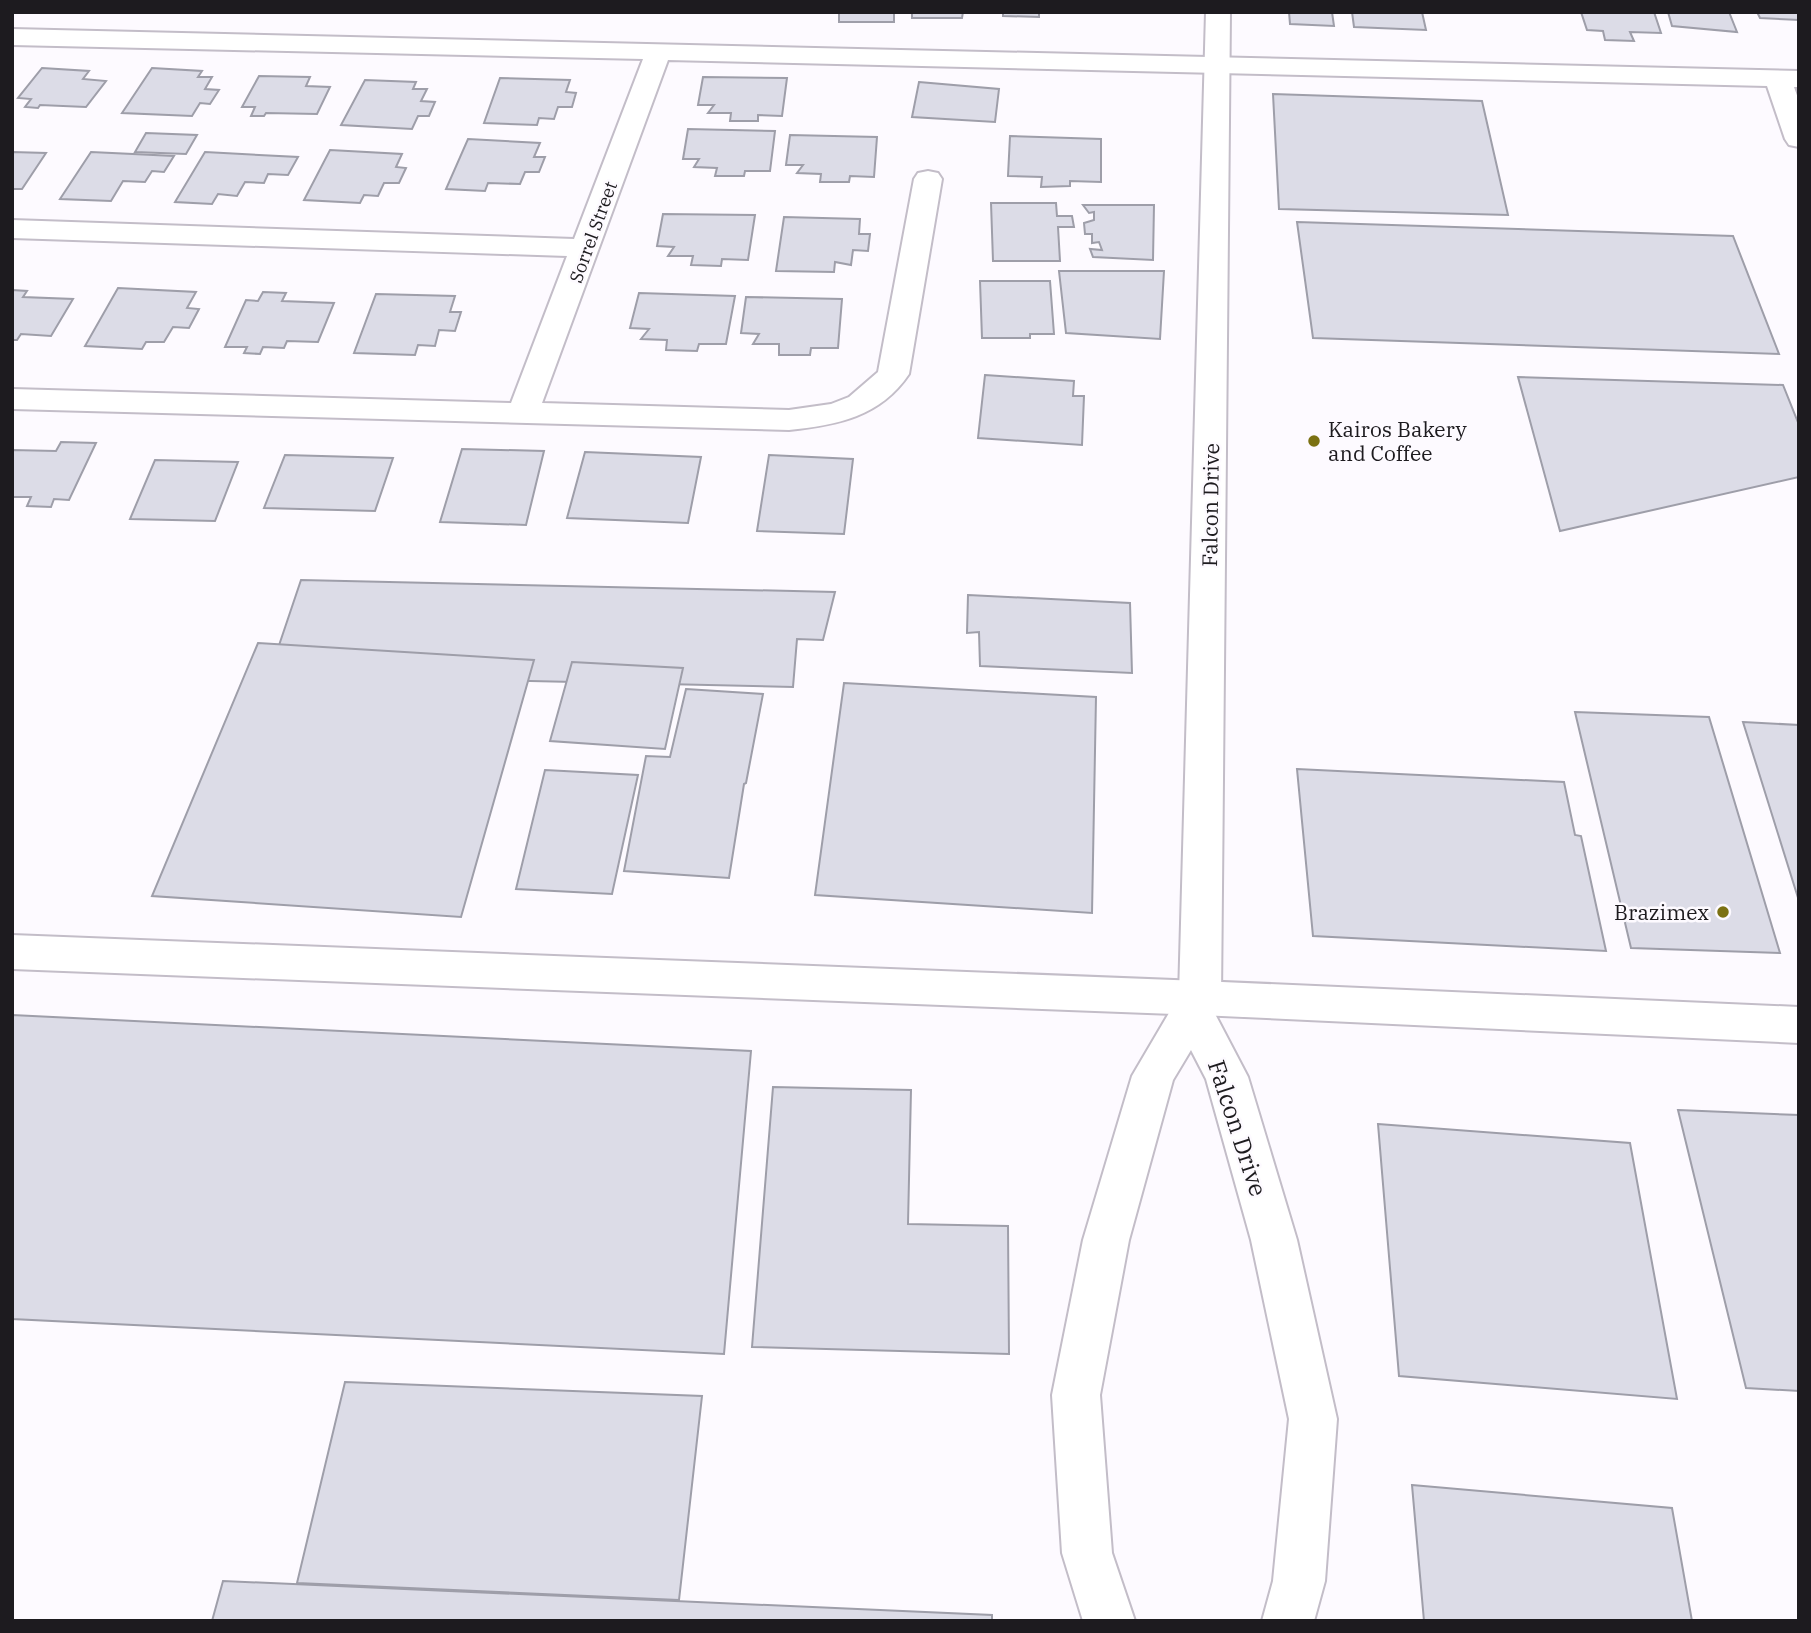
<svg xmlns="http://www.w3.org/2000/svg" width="1811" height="1633" font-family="'IBM Plex Serif',serif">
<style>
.building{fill:#dcdce7;stroke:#9e9ea9;stroke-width:2}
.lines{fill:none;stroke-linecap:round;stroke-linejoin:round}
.minor-casing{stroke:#c3bdc8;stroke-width:4}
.tertiary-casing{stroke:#c3bdc8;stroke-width:4}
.minor{fill:#fff;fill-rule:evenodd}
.tertiary{fill:#fff;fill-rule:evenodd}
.poi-dot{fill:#7b7112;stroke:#fdfaff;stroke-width:2.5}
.labels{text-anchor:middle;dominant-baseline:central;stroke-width:5;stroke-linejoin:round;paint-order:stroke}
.far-street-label{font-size:18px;fill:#1d1b1f;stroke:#fdfaff}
.poi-label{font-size:21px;fill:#1d1b1f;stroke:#fdfaff;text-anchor:start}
.street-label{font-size:21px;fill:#1d1b1f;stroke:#fdfaff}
.near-street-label{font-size:24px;fill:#1d1b1f;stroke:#fdfaff}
</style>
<rect width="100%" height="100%" fill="#fdfaff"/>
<g class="building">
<rect x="839" y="12" width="55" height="10"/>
<polygon points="912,12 963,12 962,18 912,18"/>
<polygon points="1003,12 1039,12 1039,17 1003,16"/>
<polygon points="1289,12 1332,12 1334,26 1290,24"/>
<polygon points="1352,12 1422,12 1426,30 1354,27"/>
<polygon points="1581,12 1654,12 1661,33 1630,32 1634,41 1605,40 1603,31 1587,30"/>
<polygon points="1668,12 1729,12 1737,32 1672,26"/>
<polygon points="1757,12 1799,12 1799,20 1760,18"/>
<polygon points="42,68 89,71 83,79 106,81 86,107 40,105 38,108 25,107 31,99 18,98"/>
<polygon points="152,68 202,71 198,77 212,77 205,89 219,90 210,104 200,103 192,116 122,113"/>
<polygon points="259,76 310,77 306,86 330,87 317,114 266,113 264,116 251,116 255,107 242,107"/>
<polygon points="703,77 787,78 782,116 758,115 758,121 730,121 731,113 708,113 714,105 698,105"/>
<polygon points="500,78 570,80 566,92 576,93 572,107 558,107 554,119 539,118 537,125 484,123"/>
<polygon points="365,80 416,82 413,89 427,89 421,101 435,102 429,116 418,116 412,129 341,125"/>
<polygon points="919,82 999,89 995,122 912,117"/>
<polygon points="1273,94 1482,101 1508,215 1279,209"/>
<polygon points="688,129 775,131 770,171 745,171 744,176 715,176 717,168 694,167 699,159 683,159"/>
<polygon points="146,133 197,135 186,154 135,152"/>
<polygon points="790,135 877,137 874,177 850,176 849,182 820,182 821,174 797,173 803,165 786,165"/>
<polygon points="1010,136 1101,139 1101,182 1070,181 1070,186 1041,187 1042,177 1008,176"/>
<polygon points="468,139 540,143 534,157 545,157 539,172 525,172 520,184 488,183 485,191 446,189"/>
<polygon points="330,150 402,154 396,167 406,168 399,183 384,183 378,196 364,195 360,203 304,200"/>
<polygon points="12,152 46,153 22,189 12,189"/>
<polygon points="91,152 174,156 164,172 152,171 145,182 123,181 111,201 60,199"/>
<polygon points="205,152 298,157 288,175 268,174 264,183 245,182 237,196 218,194 212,204 175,202"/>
<polygon points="991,203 1056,203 1057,216 1072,216 1074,227 1058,227 1060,261 993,261"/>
<polygon points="1083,205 1154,205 1153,260 1093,257 1090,249 1102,250 1099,242 1092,243 1092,234 1085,234 1084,223 1094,220 1094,212 1089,213"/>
<polygon points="663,214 755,215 748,260 722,259 721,266 691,265 693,256 668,256 674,247 657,246"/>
<polygon points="784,217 860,219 859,234 870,234 868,251 853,250 851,265 835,262 834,272 776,271"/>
<polygon points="1297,222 1733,236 1779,354 1313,338"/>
<polygon points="1059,271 1164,271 1160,339 1066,333"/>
<polygon points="980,281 1050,281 1054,334 1030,334 1030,338 982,338"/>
<polygon points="118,288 196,292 187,308 199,309 189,328 173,327 164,342 146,342 142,349 85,346"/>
<polygon points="12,290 27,291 23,297 73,299 51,336 21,334 17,340 12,340"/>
<polygon points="263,292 286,293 282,301 334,303 318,342 287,341 284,348 263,347 260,354 244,353 247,347 225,347 246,300 258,301"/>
<polygon points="639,293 735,296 726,344 699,344 697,351 666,350 667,340 641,339 649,329 630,328"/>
<polygon points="376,294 455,296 450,312 461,312 455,331 439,330 435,346 418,345 415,355 354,353"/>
<polygon points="746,297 842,299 838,348 811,348 810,355 779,355 779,344 753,344 759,334 741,333"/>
<polygon points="985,375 1074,381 1073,396 1084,396 1082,445 978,438"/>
<polygon points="1518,377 1783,385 1799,425 1799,477 1560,531"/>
<polygon points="61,442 96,443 69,500 54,499 51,507 27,506 31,497 12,497 12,450 56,451"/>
<polygon points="462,449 544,451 526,525 440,522"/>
<polygon points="585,452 701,457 688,523 567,518"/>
<polygon points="285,455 393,458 375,511 264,508"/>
<polygon points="769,455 853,459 844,534 757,531"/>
<polygon points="155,460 238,462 215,521 130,519"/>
<polygon points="301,580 835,592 823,640 797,639 793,687 269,675"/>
<polygon points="968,595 1130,603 1132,673 980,666 979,632 967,633"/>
<polygon points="258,643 534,660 461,917 152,896"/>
<polygon points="572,662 683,668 665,749 550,741"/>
<polygon points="844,683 1096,697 1092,913 815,895"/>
<polygon points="686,689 763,694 746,783 744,784 729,878 624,871 646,756 670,757"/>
<polygon points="1575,712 1709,717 1780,953 1631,948"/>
<polygon points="1743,722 1799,725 1799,901"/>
<polygon points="1297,769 1564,782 1575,835 1581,836 1606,951 1313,936"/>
<polygon points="545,770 638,775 612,894 516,889"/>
<polygon points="12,1015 751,1051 724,1354 12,1319"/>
<polygon points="773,1087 911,1090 908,1224 1008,1226 1009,1354 752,1347"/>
<polygon points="1678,1110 1799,1115 1799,1391 1746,1388"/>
<polygon points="1378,1124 1630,1143 1677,1399 1399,1376"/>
<polygon points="345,1382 702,1396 679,1600 297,1583"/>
<polygon points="1412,1485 1672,1508 1692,1621 1424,1621"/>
<polygon points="223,1581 992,1615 992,1621 212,1621"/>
</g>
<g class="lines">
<defs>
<g id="minor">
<path d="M 12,29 L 1799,71 L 1799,87 L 1794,87 L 1799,101 L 1799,147 L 1789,145 L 1785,139 L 1767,86 L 668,60 L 542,403 L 789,410 L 831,404 L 849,397 L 878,372 L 914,179 L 918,173 L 928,171 L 938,173 L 942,179 L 909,374 C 880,417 837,425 789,430 L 12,409 L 12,389 L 511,403 L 567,256 L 12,238 L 12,220 L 574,239 L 643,59 L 12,45 Z"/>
<polygon points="12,935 1200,981 1799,1007 1799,1043 1200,1015 12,969"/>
</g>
<polygon id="tertiary" points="1206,12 1230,12 1221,998 1214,1012 1248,1077 1297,1240 1337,1419 1325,1581 1314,1621 1262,1621 1273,1581 1289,1419 1251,1240 1206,1079 1191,1050 1173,1080 1129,1240 1100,1395 1112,1553 1135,1621 1083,1621 1062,1553 1052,1395 1083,1240 1132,1076 1179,996"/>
</defs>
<use href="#minor" class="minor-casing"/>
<use href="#tertiary" class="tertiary-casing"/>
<use href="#minor" class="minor"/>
<use href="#tertiary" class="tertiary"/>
</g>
<g class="poi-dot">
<circle cx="1314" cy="441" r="7"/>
<circle cx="1723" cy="912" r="7"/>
</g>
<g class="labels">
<g class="far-street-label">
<text transform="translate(593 232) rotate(-70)">Sorrel Street</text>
</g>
<g class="poi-label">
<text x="1328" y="429">Kairos Bakery<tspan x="1328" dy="24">and Coffee</tspan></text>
<text x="1709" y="912" text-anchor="end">Brazimex</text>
</g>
<g class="street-label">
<text transform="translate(1210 505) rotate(-89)">Falcon Drive</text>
</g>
<g class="near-street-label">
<text transform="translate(1238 1128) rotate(72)">Falcon Drive</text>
</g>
</g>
<rect width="1811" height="1633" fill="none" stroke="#1d1b1f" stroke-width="28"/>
</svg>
